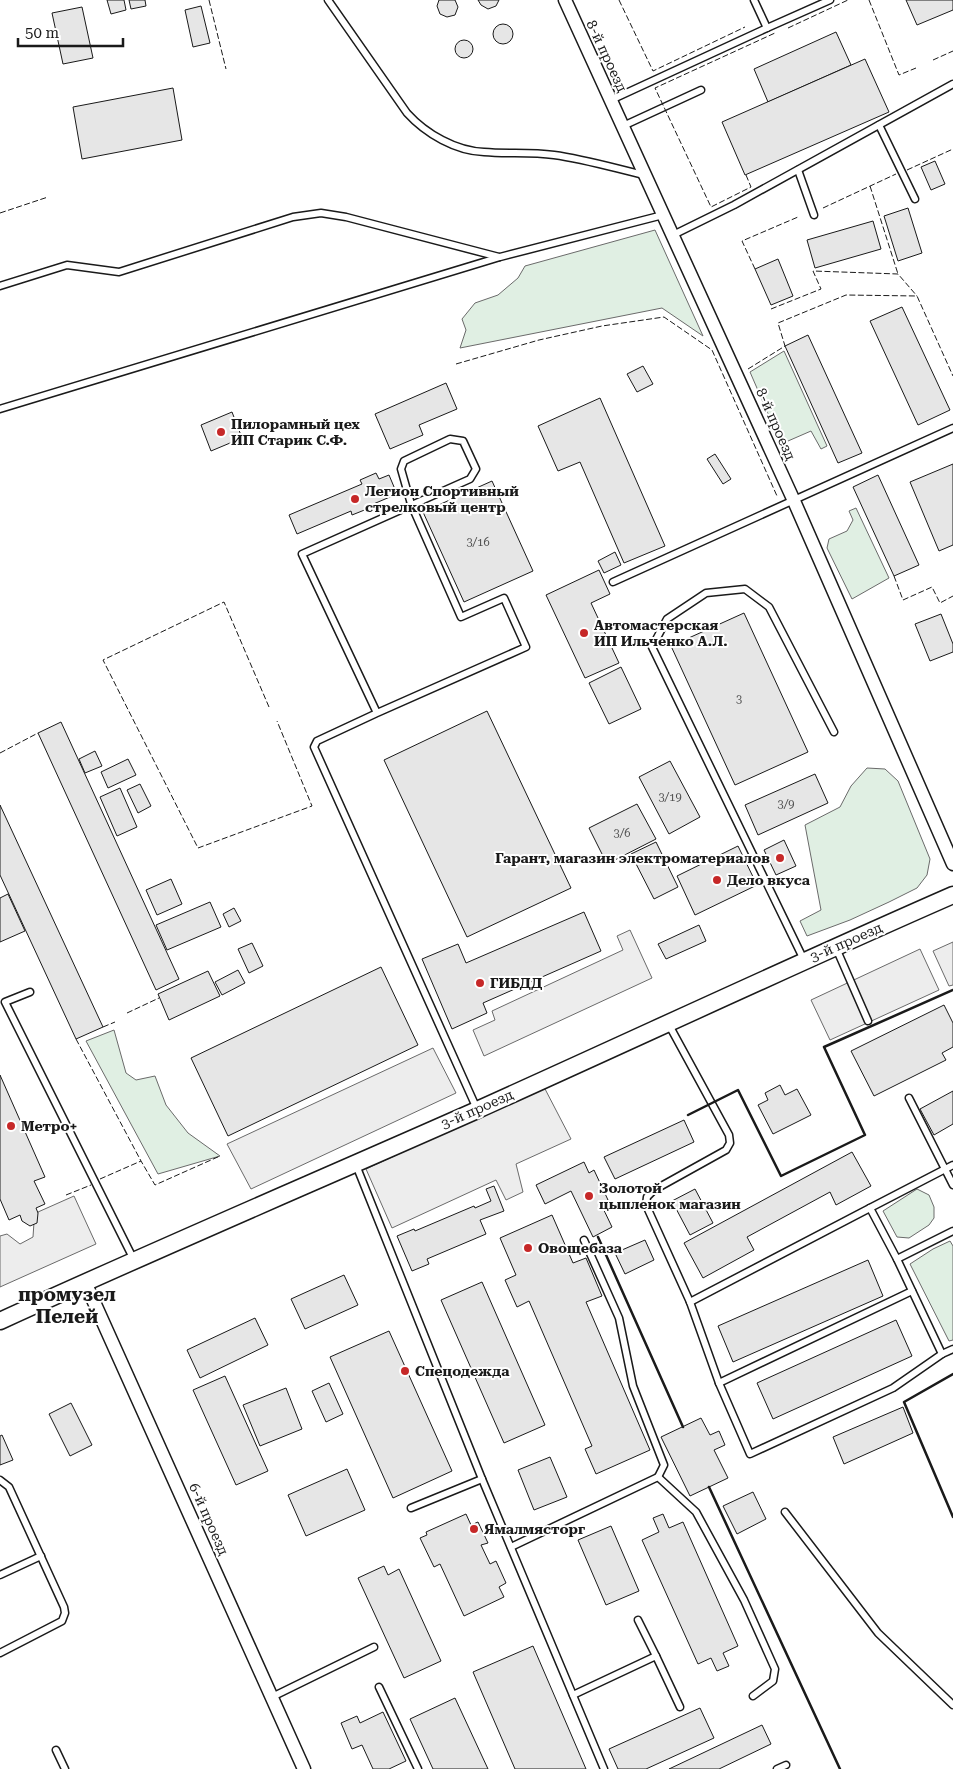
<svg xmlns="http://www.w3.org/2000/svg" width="953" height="1769" font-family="'Roboto Serif',serif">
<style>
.green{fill:#e0efe3;stroke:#6a6a6a}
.parking{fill:#ededed;stroke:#6a6a6a}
.building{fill:#e6e6e6;stroke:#1a1a1a}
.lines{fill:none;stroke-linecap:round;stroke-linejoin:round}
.service-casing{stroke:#1a1a1a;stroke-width:9}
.minor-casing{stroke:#1a1a1a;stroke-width:15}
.tertiary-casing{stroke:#1a1a1a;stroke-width:19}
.service{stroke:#fff;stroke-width:6}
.minor{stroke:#fff;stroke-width:12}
.tertiary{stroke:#fff;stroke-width:16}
.fence{stroke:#1a1a1a;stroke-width:1;stroke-dasharray:6 2.5;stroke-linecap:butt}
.wall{stroke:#1a1a1a;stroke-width:2.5}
.poi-dot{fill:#c62828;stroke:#fff;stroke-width:2}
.labels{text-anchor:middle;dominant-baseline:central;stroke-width:4;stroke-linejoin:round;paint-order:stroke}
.number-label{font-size:11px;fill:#4d4d4d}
.street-label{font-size:14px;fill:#1a1a1a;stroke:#fff}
.poi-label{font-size:14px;font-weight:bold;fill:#1a1a1a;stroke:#fff;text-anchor:start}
.district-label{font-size:19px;font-weight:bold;fill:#1a1a1a;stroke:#fff}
</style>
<rect width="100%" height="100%" fill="#fff"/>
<g class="green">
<polygon points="655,230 703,336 662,308 460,348 466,330 462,319 475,303 498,295 518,278 525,266"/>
<polygon points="784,351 827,446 821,449 811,431 788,441 779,439 750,372"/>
<polygon points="856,508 889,578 852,599 827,548 829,539 847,531 853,520 849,511"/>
<polygon points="867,768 885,769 898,781 930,859 927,875 917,888 889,902 850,920 807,936 800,921 821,910 805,825 840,807 851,786"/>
<polygon points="114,1030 126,1073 136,1080 155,1076 166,1105 188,1133 220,1156 158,1174 86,1041"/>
<polygon points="917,1189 929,1195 934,1207 934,1218 929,1225 909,1238 897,1237 883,1211"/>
<polygon points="950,1241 953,1246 953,1340 949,1341 910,1264 933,1249"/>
</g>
<g class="parking">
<polygon points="630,930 652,978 484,1056 473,1030 495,1020 492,1011 623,950 617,936"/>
<polygon points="953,942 953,985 949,986 933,951"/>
<polygon points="920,949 939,990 830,1040 811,1000"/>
<polygon points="433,1048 456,1093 251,1189 227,1144"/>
<polygon points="544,1087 571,1139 516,1164 523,1192 506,1200 496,1180 392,1228 366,1169"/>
<polygon points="74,1196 96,1244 0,1287 0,1236 7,1234 20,1244 33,1237 34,1222 38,1212"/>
</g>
<g class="building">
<polygon points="107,0 124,0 126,10 111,14"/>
<polygon points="129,0 145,0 146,6 131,9"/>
<polygon points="439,0 455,0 458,7 455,15 447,17 440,14 437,6"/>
<polygon points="478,0 499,0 496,6 488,9 481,5"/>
<polygon points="906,0 953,0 953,10 917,25"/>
<polygon points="201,6 210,43 193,47 185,10"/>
<polygon points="82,7 93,58 63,64 52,13"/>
<circle cx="503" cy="34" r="10"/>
<polygon points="836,32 851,65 768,102 754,69"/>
<circle cx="464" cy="49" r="9"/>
<polygon points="865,59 889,112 745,175 722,122"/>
<polygon points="173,88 182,140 82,159 73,107"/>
<polygon points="935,161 945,184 931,190 921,167"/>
<polygon points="908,208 922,253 898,261 884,216"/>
<polygon points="873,221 881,249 815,268 807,240"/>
<polygon points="778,259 793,296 771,305 755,269"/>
<polygon points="902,307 950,410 918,425 870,321"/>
<polygon points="808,335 862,453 838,463 785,346"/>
<polygon points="643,366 653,384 637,392 627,374"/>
<polygon points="446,383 457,409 419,425 423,435 390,449 375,414"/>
<polygon points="600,398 665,546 624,563 580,462 558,471 538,426"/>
<polygon points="232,412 242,438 211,451 201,425"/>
<polygon points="715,454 731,479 723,484 707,459"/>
<polygon points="953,464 953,545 939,551 910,482"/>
<polygon points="376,473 379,479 389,475 397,494 371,505 372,507 352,515 351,511 297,534 289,515 362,484 360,480"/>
<polygon points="878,475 919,565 894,576 853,487"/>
<polygon points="492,481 533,571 464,602 423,512"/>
<polygon points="615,552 621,565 604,573 598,561"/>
<polygon points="599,570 610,594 591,603 619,663 585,678 546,595"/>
<polygon points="744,613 808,752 735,785 671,646"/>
<polygon points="941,614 953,644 953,652 930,661 915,624"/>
<polygon points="621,667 641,709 609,724 589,683"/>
<polygon points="487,711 571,888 467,937 384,760"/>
<polygon points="61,722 179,979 156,990 38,733"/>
<polygon points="95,751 102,766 85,773 79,759"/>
<polygon points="128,759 136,775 108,788 101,772"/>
<polygon points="670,761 700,817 669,834 639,777"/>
<polygon points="815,774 828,803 758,835 745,805"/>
<polygon points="140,784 151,806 138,813 127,790"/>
<polygon points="120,788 137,827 117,836 100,797"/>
<polygon points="637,804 656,839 607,864 589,828"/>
<polygon points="0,805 103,1027 76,1039 0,875"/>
<polygon points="784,840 796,866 776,875 764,850"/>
<polygon points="656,842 678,887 654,899 631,854"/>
<polygon points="738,846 757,885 695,915 677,876"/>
<polygon points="171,879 182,904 157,915 146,890"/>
<polygon points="8,894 25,931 0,942 0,898"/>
<polygon points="210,902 221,927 167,950 156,925"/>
<polygon points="234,908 241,921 229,927 223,914"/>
<polygon points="584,912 601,951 483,1003 487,1013 452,1029 422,959 458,944 466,963"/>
<polygon points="699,925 706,941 666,959 658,944"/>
<polygon points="252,943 263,966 249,973 238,949"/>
<polygon points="381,967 418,1045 228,1136 191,1058"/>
<polygon points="238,970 245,983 222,995 215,982"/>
<polygon points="208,971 220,996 169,1020 158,994"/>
<polygon points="944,1005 953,1023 953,1047 942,1053 946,1060 874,1096 851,1051"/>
<polygon points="0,1075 45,1177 34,1181 45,1204 36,1208 38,1213 37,1223 30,1226 22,1221 20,1215 9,1220 0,1199"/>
<polygon points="780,1085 785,1095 797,1089 811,1115 773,1134 758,1105 768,1100 765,1093"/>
<polygon points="953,1091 953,1124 934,1135 920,1109"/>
<polygon points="684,1120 694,1142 615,1179 604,1157"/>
<polygon points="852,1152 871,1186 836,1205 830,1192 747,1237 754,1250 703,1278 684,1243"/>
<polygon points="584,1162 589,1173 594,1170 608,1200 601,1204 612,1227 593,1237 571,1191 545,1204 536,1185"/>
<polygon points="494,1186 504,1211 480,1220 486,1234 427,1259 429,1264 412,1271 397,1236 414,1229 415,1231 474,1206 475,1208 491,1201 486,1189"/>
<polygon points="695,1189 713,1223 690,1235 672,1201"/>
<polygon points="552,1215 573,1263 586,1258 602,1296 586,1302 650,1450 596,1474 585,1449 592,1446 529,1301 517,1307 505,1280 516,1275 500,1238"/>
<polygon points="645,1240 654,1260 625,1274 615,1253"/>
<polygon points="868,1260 883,1296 733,1362 718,1326"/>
<polygon points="344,1275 358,1305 305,1329 291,1299"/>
<polygon points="482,1282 545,1425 504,1443 441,1300"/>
<polygon points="255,1318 268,1345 200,1378 187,1350"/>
<polygon points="896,1320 912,1356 773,1419 757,1383"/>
<polygon points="389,1331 452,1471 393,1498 330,1357"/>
<polygon points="225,1376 268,1471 236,1485 193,1390"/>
<polygon points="329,1383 343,1414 326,1422 312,1391"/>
<polygon points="286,1388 302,1429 260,1446 243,1405"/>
<polygon points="71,1403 92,1445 70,1456 49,1414"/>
<polygon points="903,1407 913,1433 844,1464 833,1437"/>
<polygon points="701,1418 710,1435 719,1431 725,1445 714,1450 728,1478 690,1496 661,1437"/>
<polygon points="2,1435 13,1460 0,1465 0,1436"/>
<polygon points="550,1457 567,1497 534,1510 518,1470"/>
<polygon points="347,1469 365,1510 306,1536 288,1495"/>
<polygon points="753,1492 766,1519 737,1534 723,1506"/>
<polygon points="466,1514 471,1525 478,1522 488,1543 481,1545 490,1564 496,1561 506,1583 499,1587 504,1597 464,1616 440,1564 434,1567 420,1538 427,1535 426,1532"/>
<polygon points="663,1514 669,1528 683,1522 738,1646 723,1653 729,1666 717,1671 711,1658 698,1664 642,1540 659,1532 653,1518"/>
<polygon points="611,1526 639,1591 606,1605 578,1540"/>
<polygon points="384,1566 388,1575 399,1569 441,1661 404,1678 358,1578"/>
<polygon points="533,1646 586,1769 515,1769 473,1672"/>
<polygon points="455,1698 488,1769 433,1769 410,1719"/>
<polygon points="700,1708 714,1738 646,1769 618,1769 609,1749"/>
<polygon points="383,1712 406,1761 389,1769 373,1769 362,1745 352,1749 341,1723 357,1716 360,1723"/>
<polygon points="762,1725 771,1744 719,1769 669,1769"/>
</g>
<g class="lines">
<defs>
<g id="service">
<path d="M 328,0 L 407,113 C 426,134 456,151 484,152 C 507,154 530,152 554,155 C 584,159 614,168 644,175"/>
<polyline points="767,28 830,0"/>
<polyline points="611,100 767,28 754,0"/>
<polyline points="879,125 915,199"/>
<polyline points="623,126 701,90"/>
<polyline points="798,170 814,215"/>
<polyline points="673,235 734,205 953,84"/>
<polyline points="0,286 67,265 119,272 293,217 321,213 346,217 499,257"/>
<polyline points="0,409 500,257 663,215"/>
<polyline points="613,582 953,428"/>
<polyline points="377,713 302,554 470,479 476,469 463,441 450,439 404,461 401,469 411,504 461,617 504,598 526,647 377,713 317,741 314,747 477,1109"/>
<polyline points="836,948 868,1021"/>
<polyline points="804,960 652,647 667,619 706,593 745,589 769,607 834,732"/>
<polyline points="30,992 5,1002 134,1260"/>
<polyline points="669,1025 729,1135 730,1143 726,1150 654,1190 647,1197 646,1205 690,1302 719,1383 750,1454 893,1388 942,1354 897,1259 870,1208 953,1165"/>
<polyline points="909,1098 953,1185"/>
<polyline points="356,1165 482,1479 604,1769"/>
<polyline points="584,1240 619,1318 633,1386 664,1465 658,1477"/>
<polyline points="897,1259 953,1231"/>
<polyline points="690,1302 870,1208"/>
<polyline points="942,1354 953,1349"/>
<polyline points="719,1383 912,1291"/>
<polyline points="0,1480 9,1487 64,1607 65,1613 62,1621 0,1653"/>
<polyline points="411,1508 482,1479"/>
<polyline points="785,1512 878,1633 953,1705"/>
<polyline points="511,1547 658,1477 696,1512 744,1600 775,1669 773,1681 753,1696"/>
<polyline points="0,1575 41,1556"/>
<polyline points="638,1620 656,1656"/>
<polyline points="379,1687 418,1769"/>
<polyline points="573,1695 656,1656 680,1707"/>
<polyline points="272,1697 374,1647"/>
<polyline points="56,1750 65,1769"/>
<polyline points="777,1769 786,1765"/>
</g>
<g id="minor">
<polyline points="565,0 794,501 953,864"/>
<polyline points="85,1282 304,1769"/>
</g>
<path id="tertiary" d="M 0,1321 C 157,1249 317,1181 475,1111 C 635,1039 793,965 953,895"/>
</defs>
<use href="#service" class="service-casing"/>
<use href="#minor" class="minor-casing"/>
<use href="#tertiary" class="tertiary-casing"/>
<use href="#service" class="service"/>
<use href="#minor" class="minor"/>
<use href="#tertiary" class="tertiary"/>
<g class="fence">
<polyline points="209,0 226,69"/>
<polyline points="619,0 653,71 745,27"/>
<polyline points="869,0 899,75 916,68"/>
<polyline points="788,28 848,0"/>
<polyline points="933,60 953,51"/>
<polyline points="907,170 953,149"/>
<polyline points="746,175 751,187 711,207 655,88 775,33"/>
<polyline points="870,186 898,274"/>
<polyline points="823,208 896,174"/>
<polyline points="0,213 48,197"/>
<polyline points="755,269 742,241 798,217"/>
<polyline points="771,309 821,289 813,271 898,274 917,296"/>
<polyline points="456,364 539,340 602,326 664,317 712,350 777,496"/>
<polyline points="748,369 785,346 778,323 846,295 917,296 953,376"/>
<polyline points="894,576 903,600 932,587 940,603 953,596"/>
<polyline points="269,707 224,602 103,660 198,848 312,806 277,721"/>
<polyline points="0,753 38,733"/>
<polyline points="127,1013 159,998"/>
<polyline points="103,1027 115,1022"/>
<polyline points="76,1039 141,1161"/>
<polyline points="100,1179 141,1161 155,1185 220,1156"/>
<polyline points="66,1195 91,1185"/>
</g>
<g class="wall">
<polyline points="688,1115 738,1090 781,1176 865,1135 824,1047 953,990"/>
<polyline points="598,1237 683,1427"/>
<polyline points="953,1374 904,1402 953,1517"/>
<polyline points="709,1487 840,1769"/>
</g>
</g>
<g class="poi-dot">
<circle cx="221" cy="432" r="5"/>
<circle cx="355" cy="499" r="5"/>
<circle cx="584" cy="633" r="5"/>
<circle cx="780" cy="858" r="5"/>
<circle cx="717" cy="880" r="5"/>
<circle cx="480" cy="983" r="5"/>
<circle cx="11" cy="1126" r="5"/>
<circle cx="589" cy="1196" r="5"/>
<circle cx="528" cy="1248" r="5"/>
<circle cx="405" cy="1371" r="5"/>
<circle cx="474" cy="1529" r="5"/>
</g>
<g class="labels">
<g class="number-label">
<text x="478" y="542">3/16</text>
<text x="739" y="699">3</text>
<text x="670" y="797">3/19</text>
<text x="786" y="804">3/9</text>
<text x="622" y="833">3/6</text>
</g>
<g class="street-label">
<text transform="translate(607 56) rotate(65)">8-й проезд</text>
<text transform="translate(776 424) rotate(66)">8-й проезд</text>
<text transform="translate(846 942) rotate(-24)">3-й проезд</text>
<text transform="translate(477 1109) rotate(-24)">3-й проезд</text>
<text transform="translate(209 1519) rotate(66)">6-й проезд</text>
</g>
<g class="poi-label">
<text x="231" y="424">Пилорамный цех<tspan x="231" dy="16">ИП Старик С.Ф.</tspan></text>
<text x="365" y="491">Легион Спортивный<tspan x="365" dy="16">стрелковый центр</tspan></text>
<text x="594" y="625">Автомастерская<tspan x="594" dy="16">ИП Ильченко А.Л.</tspan></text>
<text x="770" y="858" text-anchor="end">Гарант, магазин электроматериалов</text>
<text x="727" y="880">Дело вкуса</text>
<text x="490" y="983">ГИБДД</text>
<text x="21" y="1126">Метро+</text>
<text x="599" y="1188">Золотой<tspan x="599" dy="16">цыпленок магазин</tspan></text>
<text x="538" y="1248">Овощебаза</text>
<text x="415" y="1371">Спецодежда</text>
<text x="484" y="1529">Ямалмясторг</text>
</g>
<g class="district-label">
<text x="67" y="1294">промузел<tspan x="67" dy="22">Пелей</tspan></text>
</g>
</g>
<path d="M18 38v8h105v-8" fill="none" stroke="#1a1a1a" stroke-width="2.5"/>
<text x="25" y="38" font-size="15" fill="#1a1a1a" stroke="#ffffff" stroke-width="4" paint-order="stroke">50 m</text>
</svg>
